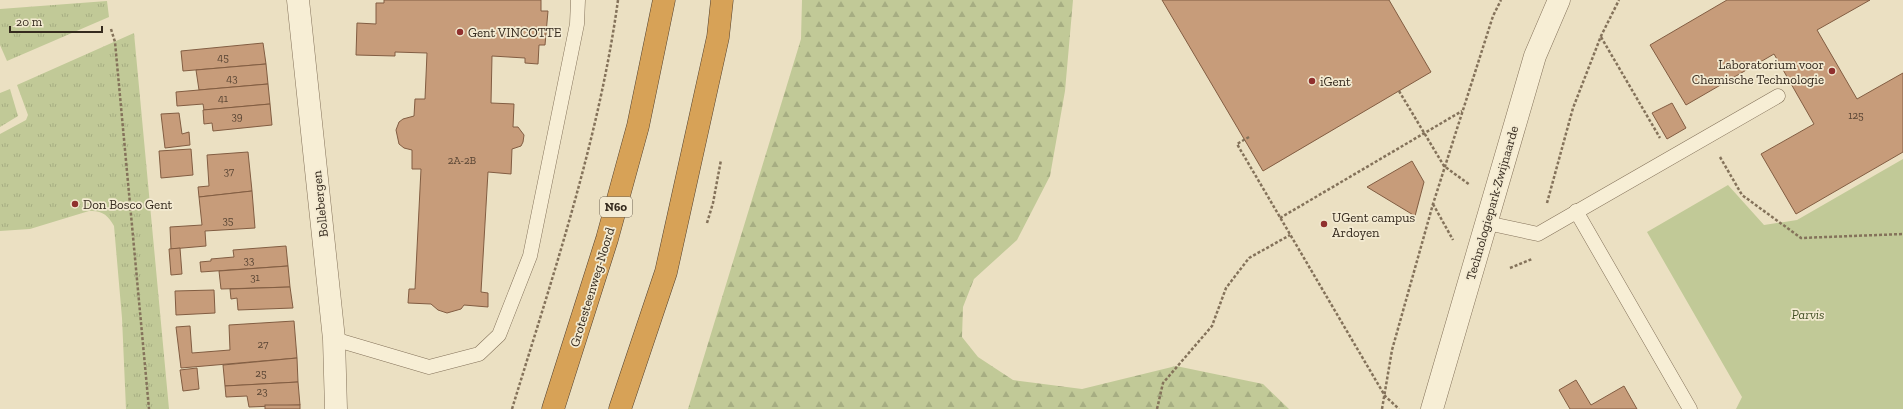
<svg xmlns="http://www.w3.org/2000/svg" width="1903" height="409" font-family="'Zilla Slab',serif">
<style>
.grass{fill:url(#grass-tufts)}
.forest{fill:url(#forest-firs)}
.park{fill:#c1c997}
.building{fill:#c79c7a;stroke:#825d42}
.lines{fill:none;stroke-linecap:round;stroke-linejoin:round}
.lane-casing{stroke:#84725a;stroke-width:15}
.street-casing{stroke:#84725a;stroke-width:23}
.highway-casing{stroke:#52402f;stroke-width:23}
.path{stroke:#84725a;stroke-width:2.5;stroke-dasharray:3 2;stroke-linecap:butt}
.lane{stroke:#f7eed5;stroke-width:14}
.street{stroke:#f7eed5;stroke-width:22}
.highway{stroke:#d7a257;stroke-width:22}
.poi-dot{fill:#90302e;stroke:#f3ead1;stroke-width:1.5}
.labels{text-anchor:middle;dominant-baseline:central;stroke-width:3.5;stroke-linejoin:round;paint-order:stroke}
.number-label{font-size:11px;fill:#5a4635}
.shield{fill:#f3ead1;stroke:#6e6454;stroke-width:1}
.shield-label{font-size:12px;font-weight:bold;fill:#352a1e}
.poi-label{font-size:13px;fill:#352a1e;stroke:#f3ead1;text-anchor:start}
.street-label{font-size:13px;fill:#352a1e;stroke:#f3ead1}
.park-label{font-size:13px;font-style:italic;fill:#445026;stroke:#f3ead1}
</style>
<defs>
<pattern id="grass-tufts" width="24" height="20" patternUnits="userSpaceOnUse"><rect width="24" height="20" fill="#c1c997"/><path d="M3 7l-1-3M5 7V3M7 7l1-3M15 17l-1-3M17 17v-4M19 17l1-3" fill="none" stroke="#a6ad82"/></pattern>
<pattern id="forest-firs" width="22" height="20" patternUnits="userSpaceOnUse"><rect width="22" height="20" fill="#c1c997"/><path d="M5 1l3.5 6h-7zM16 11l3.5 6h-7z" fill="#a6ad82"/></pattern>
</defs>
<rect width="100%" height="100%" fill="#ebe0c2"/>
<g class="grass">
<polygon points="107,1 109,17 7,61 0,45 0,9"/>
<path d="M 134,33 L 169,409 L 126,409 L 122,318 L 114,226 C 108,215 102,210 89,211 L 30,229 L 0,231 L 0,134 L 26,120 L 28,115 L 17,85 Z"/>
<polygon points="10,89 18,116 0,127 0,93"/>
</g>
<polygon class="forest" points="802,0 1073,0 1065,91 1050,176 1017,240 974,279 963,307 962,337 978,357 1013,380 1082,389 1176,366 1263,384 1289,409 688,409 801,39"/>
<polygon class="park" points="1903,159 1903,409 1736,409 1742,397 1647,232 1728,185 1764,225 1797,220"/>
<g class="building">
<polygon points="384,0 541,0 541,11 548,11 545,45 539,45 538,64 525,63 525,58 492,56 491,103 514,104 513,127 518,127 524,135 523,142 521,146 512,149 511,174 488,172 481,292 488,293 488,307 464,305 461,309 447,313 438,310 431,304 408,303 409,289 415,289 421,169 412,169 412,150 404,148 399,144 396,130 399,122 403,119 414,116 415,99 425,99 427,53 395,52 395,56 356,55 357,23 376,24 376,3 384,3"/>
<polygon points="1162,0 1389,0 1431,72 1263,171"/>
<polygon points="1727,0 1870,0 1817,30 1857,99 1903,73 1903,152 1796,214 1761,154 1814,124 1774,54 1686,105 1650,45"/>
<polygon points="263,43 266,64 183,71 181,51"/>
<polygon points="266,64 268,84 199,90 196,70"/>
<polygon points="268,84 270,104 204,110 203,104 177,106 176,92"/>
<polygon points="1672,103 1686,128 1667,139 1652,113"/>
<polygon points="270,104 272,125 213,131 212,123 204,124 203,110"/>
<polygon points="179,113 182,134 189,132 190,145 165,148 161,114"/>
<polygon points="191,149 193,175 161,178 159,151"/>
<polygon points="248,152 252,191 199,197 198,187 209,186 207,155"/>
<polygon points="1412,161 1424,182 1415,216 1367,187"/>
<polygon points="252,191 255,228 205,231 206,246 171,249 170,227 202,225 199,197"/>
<polygon points="286,246 288,266 201,272 200,262 211,261 211,259 234,257 233,250"/>
<polygon points="180,248 182,274 171,275 169,249"/>
<polygon points="288,266 290,287 221,289 219,271"/>
<polygon points="290,287 293,308 238,310 237,298 231,299 230,289"/>
<polygon points="214,290 215,313 176,315 175,291"/>
<polygon points="294,321 297,358 181,368 176,327 190,326 192,353 230,350 229,325"/>
<polygon points="297,358 298,382 225,386 223,365"/>
<polygon points="197,368 199,389 183,391 180,370"/>
<polygon points="1576,380 1591,405 1624,386 1637,409 1570,409 1559,390"/>
<polygon points="298,382 300,405 249,407 247,396 226,397 225,386"/>
<rect x="265" y="405" width="35" height="4"/>
</g>
<g class="lines">
<defs>
<g id="lane">
<polyline points="1576,211 1690,409"/>
<polyline points="1487,223 1538,234 1778,96"/>
<polyline points="334,339 429,367 479,354 499,335 530,256 577,24 578,0"/>
</g>
<g id="street">
<polyline points="298,0 334,339 336,409"/>
<polyline points="1432,409 1535,56 1559,0"/>
</g>
<g id="highway">
<polyline points="553,409 607,239 638,126 664,0"/>
<polyline points="620,409 666,272 718,37 722,0"/>
</g>
</defs>
<use href="#lane" class="lane-casing"/>
<use href="#street" class="street-casing"/>
<use href="#highway" class="highway-casing"/>
<g class="path">
<polyline points="111,29 115,42 149,409"/>
<polyline points="1601,37 1660,138"/>
<polyline points="1399,91 1444,166 1470,185"/>
<polyline points="1249,137 1237,144 1385,396 1399,409"/>
<polyline points="1720,157 1742,195 1801,238 1903,234"/>
<polyline points="1547,203 1573,108 1601,36 1619,0"/>
<polyline points="1433,204 1453,240"/>
<polyline points="1280,218 1462,111"/>
<polyline points="707,223 713,203 721,160"/>
<polyline points="1510,268 1532,259"/>
<path d="M 512,409 C 553,275 599,139 618,0"/>
<polyline points="1157,409 1163,383 1212,326 1226,288 1249,258 1290,235"/>
<polyline points="1382,409 1392,350 1433,204 1493,16 1501,0"/>
</g>
<use href="#lane" class="lane"/>
<use href="#street" class="street"/>
<use href="#highway" class="highway"/>
</g>
<g class="poi-dot">
<circle cx="460" cy="32" r="4"/>
<circle cx="1832" cy="71" r="4"/>
<circle cx="1312" cy="81" r="4"/>
<circle cx="75" cy="204" r="4"/>
<circle cx="1324" cy="224" r="4"/>
</g>
<g class="labels">
<g class="number-label">
<text x="223" y="57">45</text>
<text x="232" y="78">43</text>
<text x="223" y="98">41</text>
<text x="1856" y="115">125</text>
<text x="237" y="116">39</text>
<text x="462" y="160">2A-2B</text>
<text x="229" y="171">37</text>
<text x="228" y="220">35</text>
<text x="249" y="260">33</text>
<text x="255" y="277">31</text>
<text x="263" y="344">27</text>
<text x="261" y="373">25</text>
<text x="262" y="391">23</text>
</g>
<rect class="shield" x="600" y="197" width="32" height="20" rx="3"/>
<g class="shield-label">
<text x="616" y="207">N60</text>
</g>
<g class="poi-label">
<text x="468" y="32">Gent VINCOTTE</text>
<text x="1824" y="64" text-anchor="end">Laboratorium voor<tspan x="1824" dy="15">Chemische Technologie</tspan></text>
<text x="1320" y="81">iGent</text>
<text x="83" y="204">Don Bosco Gent</text>
<text x="1332" y="217">UGent campus<tspan x="1332" dy="15">Ardoyen</tspan></text>
</g>
<g class="street-label">
<text transform="translate(1492 203) rotate(-74)">Technologiepark-Zwijnaarde</text>
<text transform="translate(320 204) rotate(-96)">Bollebergen</text>
<text transform="translate(592 287) rotate(-73)">Grotesteenweg-Noord</text>
</g>
<g class="park-label">
<text x="1808" y="314">Parvis</text>
</g>
</g>
<path d="M10 26v6h92v-6" fill="none" stroke="#352a1e" stroke-width="2"/>
<text x="16" y="26" font-size="12" fill="#352a1e" stroke="#f3ead1" stroke-width="3" paint-order="stroke">20 m</text>
</svg>
